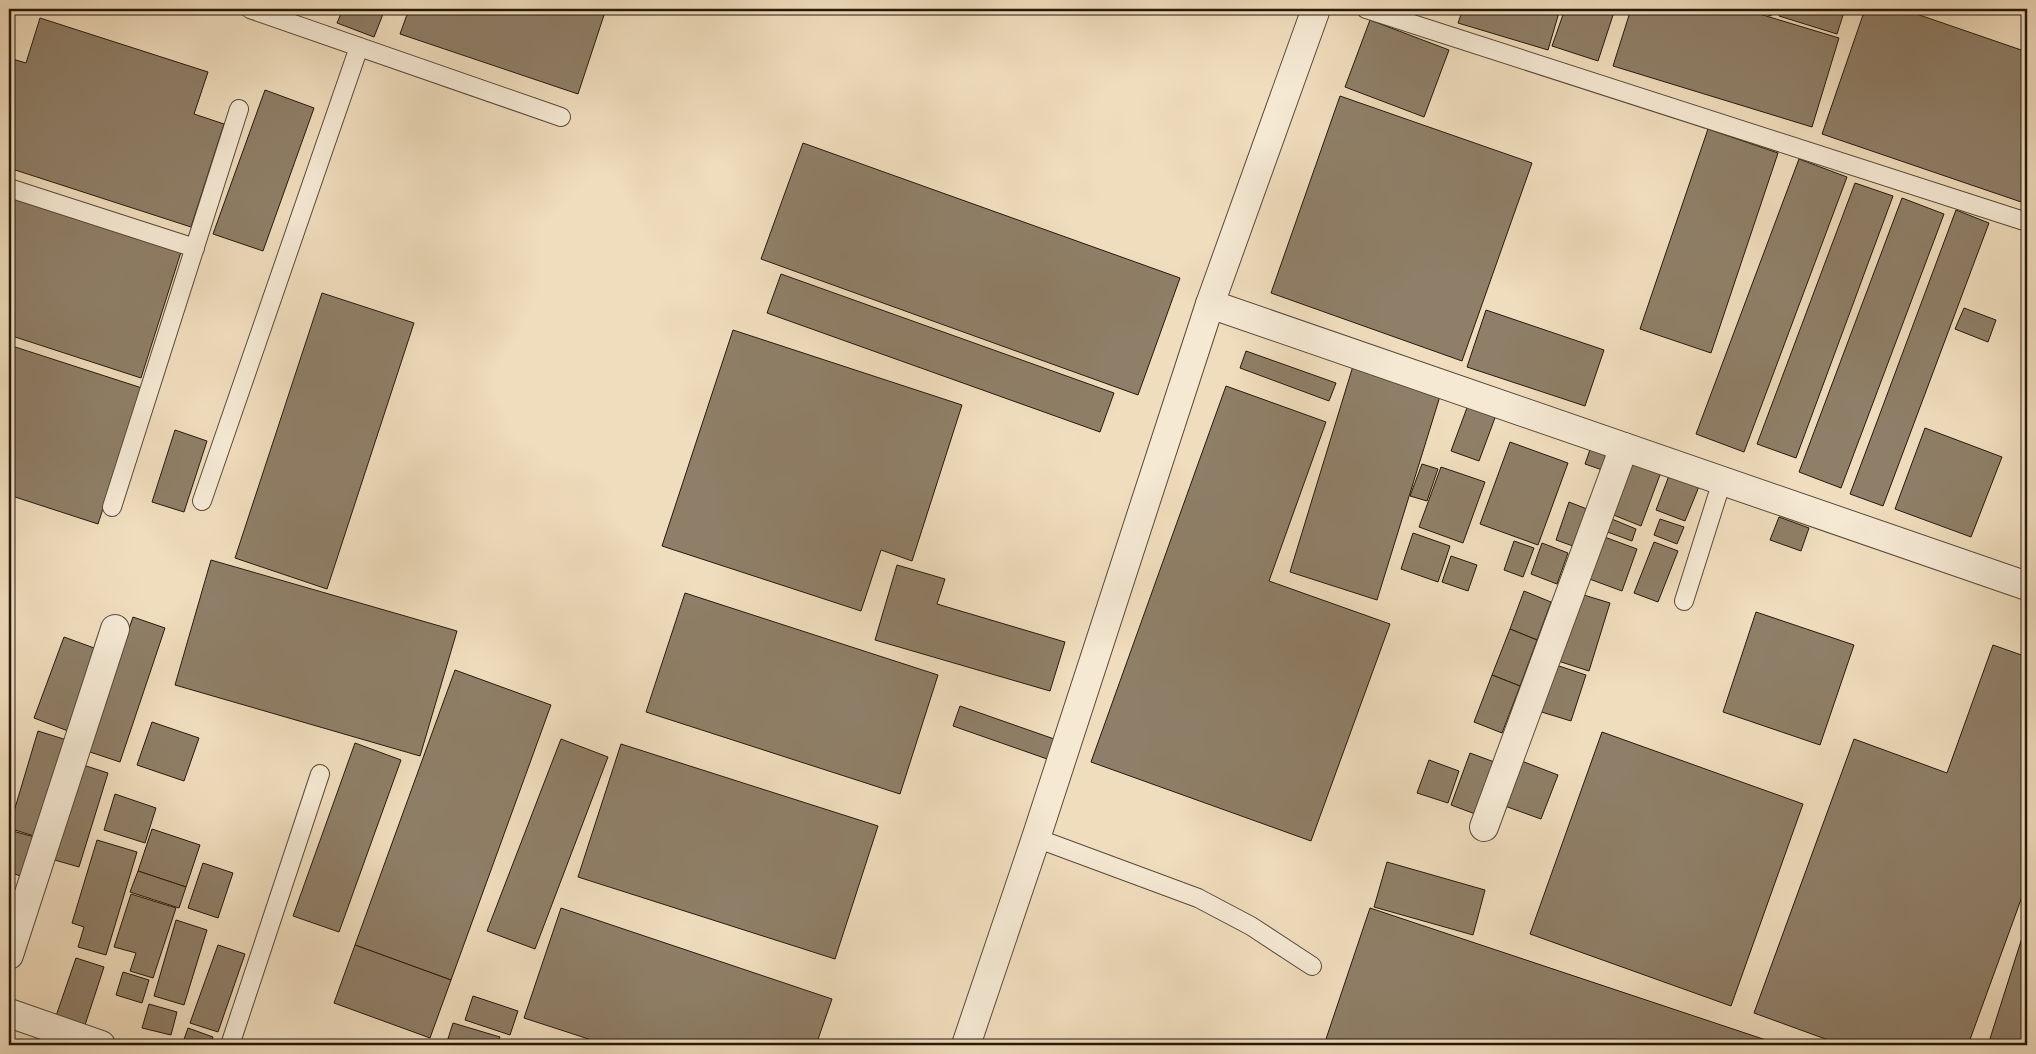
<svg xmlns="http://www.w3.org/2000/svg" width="2036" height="1054" font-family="'EB Garamond',serif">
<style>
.building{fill:#8f7f68;stroke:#26190b}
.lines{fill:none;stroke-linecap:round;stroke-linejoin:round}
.lane-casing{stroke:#584a38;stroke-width:20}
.street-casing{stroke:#584a38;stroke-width:30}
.lane{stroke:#f5e9d4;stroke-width:18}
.street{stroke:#f5e9d4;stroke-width:28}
</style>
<rect width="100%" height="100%" fill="#f0ddbd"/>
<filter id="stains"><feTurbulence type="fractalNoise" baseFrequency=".004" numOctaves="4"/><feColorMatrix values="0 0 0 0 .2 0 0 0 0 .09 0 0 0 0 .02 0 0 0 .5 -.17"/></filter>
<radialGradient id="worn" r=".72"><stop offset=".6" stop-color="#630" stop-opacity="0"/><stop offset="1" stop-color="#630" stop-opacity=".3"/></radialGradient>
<g class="building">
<polygon points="343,9 385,9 374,37 337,23"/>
<polygon points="409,9 606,9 578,94 400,34"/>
<polygon points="1463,9 1560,9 1548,50 1458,23"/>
<polygon points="1565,9 1615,9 1598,61 1552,46"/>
<polygon points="1631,9 1743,9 1839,38 1812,127 1613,66"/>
<polygon points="1748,9 1773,9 1771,16"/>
<polygon points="1781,9 1845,9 1837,34 1779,16"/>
<polygon points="1865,9 1902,9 2027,52 2027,204 1822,134"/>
<polygon points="40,18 208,72 194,114 224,124 191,227 9,168 9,58 26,63"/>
<polygon points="1370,20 1449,50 1424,117 1345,87"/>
<polygon points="265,90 314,108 263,251 213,234"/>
<polygon points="1340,96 1532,163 1462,361 1271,293"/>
<polygon points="1708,129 1778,153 1711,353 1640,329"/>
<polygon points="803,143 1180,278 1138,395 761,259"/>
<polygon points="1799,159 1847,177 1744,452 1696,434"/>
<polygon points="1855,183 1893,196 1796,458 1757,444"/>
<polygon points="9,197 181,252 141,378 9,335"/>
<polygon points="1902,198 1944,214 1841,488 1799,472"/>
<polygon points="1956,210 1989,223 1883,506 1850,494"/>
<polygon points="781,274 1114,393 1100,432 767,313"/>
<polygon points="322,293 414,323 327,589 235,558"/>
<polygon points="1964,308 1996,320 1988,342 1955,329"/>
<polygon points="1486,310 1604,350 1585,406 1467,367"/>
<polygon points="733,330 962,405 912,561 881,550 861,611 662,546"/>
<polygon points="9,345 142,388 98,524 9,495"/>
<polygon points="1246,351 1336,383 1329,401 1240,368"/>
<polygon points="1353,366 1441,393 1377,600 1290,572"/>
<polygon points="1226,386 1326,422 1269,581 1390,624 1311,841 1091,762"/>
<polygon points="1468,405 1496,415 1479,461 1451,451"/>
<polygon points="1925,428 2002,457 1971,537 1895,509"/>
<polygon points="175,430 207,441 184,512 152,502"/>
<polygon points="1593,441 1616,450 1608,472 1585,464"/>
<polygon points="1510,442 1568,463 1538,545 1480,524"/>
<polygon points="1629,451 1664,464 1641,526 1606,512"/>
<polygon points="1422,464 1438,469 1427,501 1410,496"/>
<polygon points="1441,467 1485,482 1463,543 1419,527"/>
<polygon points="1670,473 1700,484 1685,521 1656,510"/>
<polygon points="1569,502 1587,509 1573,546 1556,540"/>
<polygon points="1607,517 1636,529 1632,541 1602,530"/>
<polygon points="1779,517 1809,528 1801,551 1770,540"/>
<polygon points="1660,519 1684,527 1677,544 1654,535"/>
<polygon points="1413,533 1450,546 1438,582 1401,569"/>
<polygon points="1599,535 1637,549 1622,591 1584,577"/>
<polygon points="1514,541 1534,548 1523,577 1504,570"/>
<polygon points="1654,542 1678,551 1658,602 1634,593"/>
<polygon points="1542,543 1568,553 1557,584 1531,574"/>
<polygon points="1451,556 1477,565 1468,591 1442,582"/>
<polygon points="211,560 457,631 420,756 175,685"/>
<polygon points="897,565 945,579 937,604 1065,642 1050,691 875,640"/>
<polygon points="1524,591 1551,602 1537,640 1510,629"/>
<polygon points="1574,592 1610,603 1589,671 1552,659"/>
<polygon points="685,593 938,675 900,794 646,712"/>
<polygon points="1756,612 1854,645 1820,745 1723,712"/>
<polygon points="133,617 165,628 120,762 87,751"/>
<polygon points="1510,629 1537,640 1520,686 1492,675"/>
<polygon points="64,637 105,652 76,734 34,718"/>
<polygon points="1993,645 2027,657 2027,883 1968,1045 1842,1045 1754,1013 1854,739 1947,773"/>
<polygon points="1550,663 1586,675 1571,721 1535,710"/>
<polygon points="455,670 551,705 451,980 355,945"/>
<polygon points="1492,675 1520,686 1502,733 1474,722"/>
<polygon points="960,706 1057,740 1050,760 953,726"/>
<polygon points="152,722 199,738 184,781 137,765"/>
<polygon points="38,731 70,741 40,838 9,828"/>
<polygon points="1602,732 1803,804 1731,1006 1530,934"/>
<polygon points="561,739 608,757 535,949 487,931"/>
<polygon points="355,743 401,760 339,932 293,916"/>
<polygon points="621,744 878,826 835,959 578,877"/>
<polygon points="1470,753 1497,763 1478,815 1451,805"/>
<polygon points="1429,760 1459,771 1448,803 1417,793"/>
<polygon points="1519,760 1558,775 1541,819 1502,805"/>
<polygon points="80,764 108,773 79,867 51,859"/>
<polygon points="115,794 156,808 145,843 104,830"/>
<polygon points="152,829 200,845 186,887 138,871"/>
<polygon points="9,830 38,838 26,878 9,872"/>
<polygon points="97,840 137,852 106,955 78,947 84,927 72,923"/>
<polygon points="1387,862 1485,890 1473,935 1374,907"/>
<polygon points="203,863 233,873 218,918 188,908"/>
<polygon points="138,871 186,887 179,908 130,892"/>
<polygon points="131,894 176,908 153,978 130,971 136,953 114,947"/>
<polygon points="561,908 832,999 816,1045 607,1045 524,1018"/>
<polygon points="1370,908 1781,1045 1324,1045"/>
<polygon points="176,920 207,930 184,1005 154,996"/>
<polygon points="2027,922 2027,1045 1988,1045"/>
<polygon points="218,945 245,954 218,1032 190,1023"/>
<polygon points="355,945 451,980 430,1038 334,1003"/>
<polygon points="76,958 104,967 85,1025 56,1016"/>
<polygon points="123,972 149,980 142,1003 116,995"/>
<polygon points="473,996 518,1011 510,1035 465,1020"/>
<polygon points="149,1004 177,1012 171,1035 142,1028"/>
<polygon points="453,1023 500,1037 497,1045 446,1045"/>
<polygon points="188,1028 213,1037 210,1045 182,1045"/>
</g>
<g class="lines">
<defs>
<g id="lane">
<polyline points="250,9 561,117"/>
<polyline points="1366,9 2027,222"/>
<polyline points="9,188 195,248"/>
<polyline points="202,501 359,47"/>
<polyline points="112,507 239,109"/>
<polyline points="1684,601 1722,481"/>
<polyline points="1036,838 1198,898 1251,926 1312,966"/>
<polyline points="230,1045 320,774"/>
</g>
<g id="street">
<polyline points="1210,304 2027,586"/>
<polyline points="1484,827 1624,447"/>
<polyline points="9,955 115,629"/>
<polyline points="9,1013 101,1045"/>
<polyline points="966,1045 1036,838 1210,304 1316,9"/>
</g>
</defs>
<use href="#lane" class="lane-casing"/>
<use href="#street" class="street-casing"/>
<use href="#lane" class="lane"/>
<use href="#street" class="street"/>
</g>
<rect width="2036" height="1054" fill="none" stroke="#f0ddbd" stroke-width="30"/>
<rect x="10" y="10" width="2016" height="1034" fill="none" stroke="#26190b" stroke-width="2.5"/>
<rect x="15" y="15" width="2006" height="1024" fill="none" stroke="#26190b"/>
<rect width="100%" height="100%" filter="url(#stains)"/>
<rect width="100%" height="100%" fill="url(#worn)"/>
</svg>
